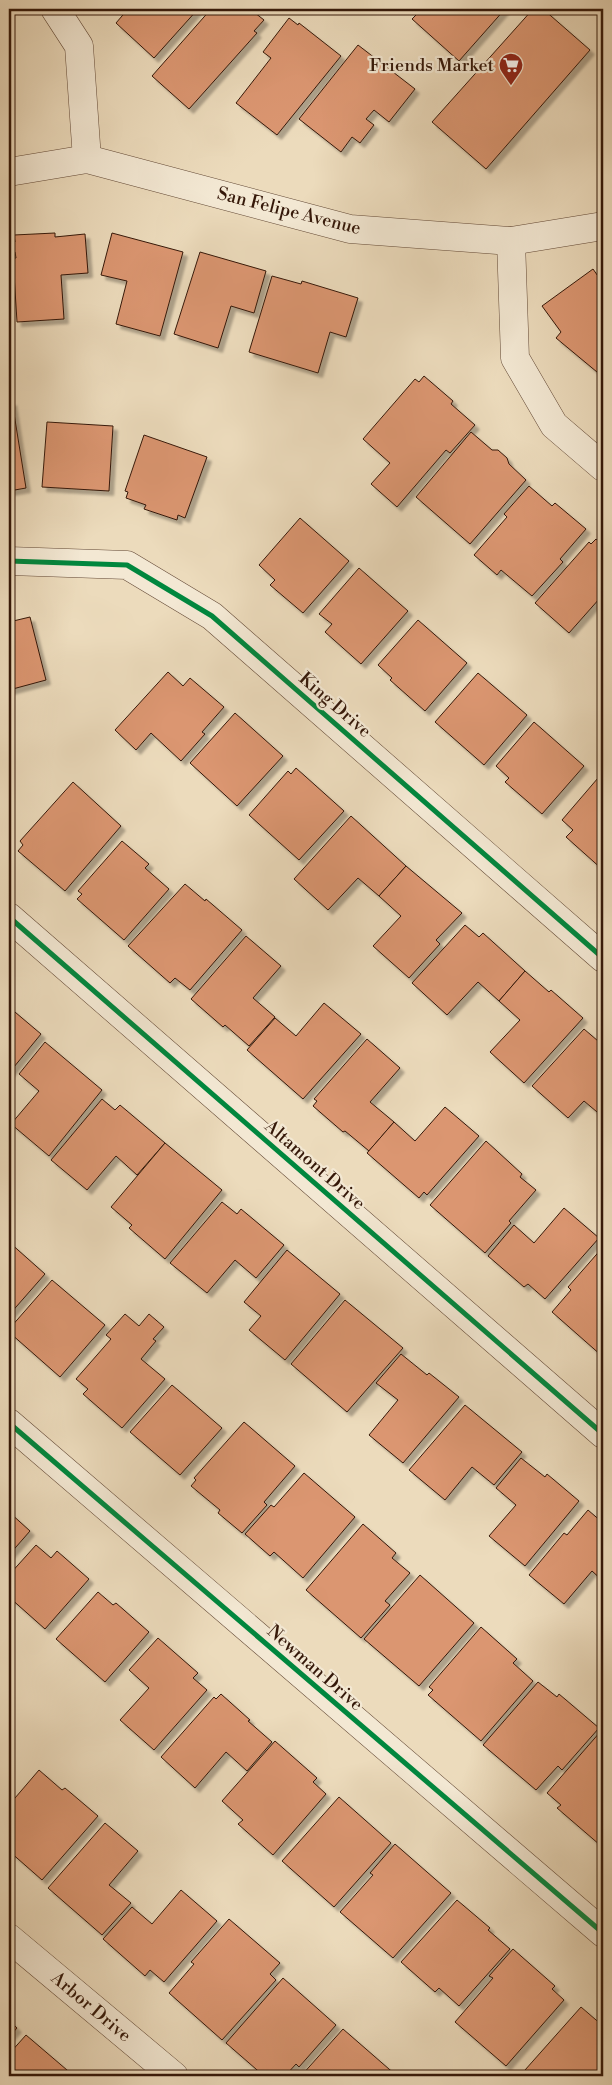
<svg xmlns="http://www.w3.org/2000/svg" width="612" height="2085" font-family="'Libre Bodoni',serif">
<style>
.building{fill:#db9671;stroke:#351809;filter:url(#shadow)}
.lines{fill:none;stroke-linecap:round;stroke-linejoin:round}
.minor-casing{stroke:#634936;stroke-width:29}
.minor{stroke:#f3e8d3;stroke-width:28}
.cycleway-casing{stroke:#f3e8d3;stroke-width:8}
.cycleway{stroke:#00873e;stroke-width:5}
.labels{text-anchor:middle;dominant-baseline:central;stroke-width:4.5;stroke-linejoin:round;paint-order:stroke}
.poi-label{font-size:18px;fill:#351809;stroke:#f3e8d3;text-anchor:end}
.street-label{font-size:18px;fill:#351809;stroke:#f3e8d3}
</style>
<defs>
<filter id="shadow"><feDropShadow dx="4.5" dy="4.5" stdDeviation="1" flood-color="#0004"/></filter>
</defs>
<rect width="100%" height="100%" fill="#ecdbbc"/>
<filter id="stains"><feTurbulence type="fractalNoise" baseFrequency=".004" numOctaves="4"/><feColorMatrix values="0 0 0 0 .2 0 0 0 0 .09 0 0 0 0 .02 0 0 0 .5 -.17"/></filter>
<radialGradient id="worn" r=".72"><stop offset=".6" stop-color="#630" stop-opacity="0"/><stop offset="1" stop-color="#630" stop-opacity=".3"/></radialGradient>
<g class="building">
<polygon points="128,9 198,9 154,58 116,23"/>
<polygon points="211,9 250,9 264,20 254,31 257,33 189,109 152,76"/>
<polygon points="422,9 505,9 459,61 412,19"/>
<polygon points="533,9 543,9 590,50 486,169 432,122"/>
<polygon points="289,18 298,25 299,23 341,56 277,135 236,103 271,58 263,52"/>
<polygon points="358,45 415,89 389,122 374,110 366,119 374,125 360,143 352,137 341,152 299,119"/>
<polygon points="55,233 55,237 85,234 88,273 61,275 64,319 17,322 13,258 16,258 15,252 13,252 12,242 15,242 14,235"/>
<polygon points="112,233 183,252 160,336 116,324 127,281 101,275"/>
<polygon points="200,252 266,271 254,313 231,306 218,348 174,334"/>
<polygon points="593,269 600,279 603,275 603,377 556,338 561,332 542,306"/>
<polygon points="272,276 301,284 302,281 358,298 346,337 330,332 318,373 249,352"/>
<polygon points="424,376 453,401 451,404 475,425 450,453 446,450 397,507 371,484 390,463 363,439 415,379 419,382"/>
<polygon points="12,401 26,488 9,491 9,402"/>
<polygon points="47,422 113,426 109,491 42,487"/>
<polygon points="471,432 492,450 498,450 507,458 509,464 526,480 470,544 416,497"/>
<polygon points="144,435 207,457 185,518 178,515 177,520 144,509 146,505 126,498 128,492 125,491"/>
<polygon points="529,486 552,506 555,503 586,529 560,559 563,562 532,596 501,570 497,575 474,555 507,517 504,514"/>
<polygon points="300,518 349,561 303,613 270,585 275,580 259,565"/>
<polygon points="596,539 603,545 603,600 600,598 569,633 535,603 589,542 591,544"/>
<polygon points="359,568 408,611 361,664 325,632 332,624 319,614"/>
<polygon points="30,617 46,680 9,690 9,622"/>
<polygon points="418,620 467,663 425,711 390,680 392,678 378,665"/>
<polygon points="168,672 183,686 190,678 224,707 202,732 205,734 181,761 151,733 136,750 115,730"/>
<polygon points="478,673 527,715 484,765 435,722"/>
<polygon points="235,713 283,756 237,806 190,763"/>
<polygon points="534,722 584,766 542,814 505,782 509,778 496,766"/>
<polygon points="296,768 344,811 299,860 249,815 288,771 291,774"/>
<polygon points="598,778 603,783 603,870 566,837 573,830 562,820"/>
<polygon points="73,782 121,826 65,891 18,851 23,845 20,841"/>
<polygon points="351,816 406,866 379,896 358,878 328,910 294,879"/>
<polygon points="122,841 149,864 145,868 169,889 124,940 77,899 82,894 78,891"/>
<polygon points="406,866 462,913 436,940 440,944 409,978 373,946 401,916 379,896"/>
<polygon points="185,884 205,901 206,899 242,930 190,990 175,978 170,983 128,946"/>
<polygon points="465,925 479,937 483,933 525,971 499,1001 478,982 447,1015 412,983"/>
<polygon points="246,936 281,966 253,998 275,1017 249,1046 225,1025 223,1027 191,999"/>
<polygon points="525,971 549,992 551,990 583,1018 524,1083 490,1052 520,1020 499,1001"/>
<polygon points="324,1003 361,1034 303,1099 247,1050 275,1018 296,1036"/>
<polygon points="9,1007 41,1034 9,1073"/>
<polygon points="584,1029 598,1041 603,1036 603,1117 584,1101 568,1118 532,1086"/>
<polygon points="367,1039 400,1068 370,1102 394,1122 369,1151 345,1131 343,1132 313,1106 317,1101 314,1099"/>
<polygon points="45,1042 102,1090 49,1156 11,1124 39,1091 19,1074"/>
<polygon points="102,1099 115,1110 120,1105 165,1143 137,1175 116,1156 87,1190 51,1160"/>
<polygon points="445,1107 479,1136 427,1195 424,1192 419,1198 367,1153 394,1122 415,1141"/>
<polygon points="486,1141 522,1174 520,1177 536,1190 509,1221 511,1223 485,1253 430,1205"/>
<polygon points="165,1143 222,1190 165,1259 129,1228 132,1225 111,1207"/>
<polygon points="222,1202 237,1214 241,1209 284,1245 256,1278 235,1260 207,1293 170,1263"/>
<polygon points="564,1208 599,1238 545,1299 528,1284 524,1287 488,1256 514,1225 534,1243"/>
<polygon points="9,1242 45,1274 9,1315"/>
<polygon points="603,1247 603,1355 602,1356 552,1312 571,1290 568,1287"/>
<polygon points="287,1250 340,1294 285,1360 249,1330 261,1316 244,1302"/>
<polygon points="52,1280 105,1325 60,1377 10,1333 13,1330 10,1328"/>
<polygon points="345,1300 403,1348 347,1412 291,1364"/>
<polygon points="125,1314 139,1326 149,1314 164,1327 153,1339 156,1341 141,1359 165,1379 122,1428 83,1394 88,1389 76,1379 111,1339 106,1335"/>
<polygon points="401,1354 427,1375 429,1373 459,1397 403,1463 369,1435 398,1400 376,1383"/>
<polygon points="172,1385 222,1428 180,1475 130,1432"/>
<polygon points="465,1405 522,1452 494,1485 472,1467 445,1500 409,1470"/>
<polygon points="244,1422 295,1466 264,1502 267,1505 242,1533 218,1513 220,1510 191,1486 196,1480 194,1478"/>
<polygon points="521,1458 545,1477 547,1474 579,1501 525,1566 489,1536 516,1505 496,1488"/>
<polygon points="304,1473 355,1517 303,1578 274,1552 270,1556 245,1534 271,1505 274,1507"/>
<polygon points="588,1510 603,1523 603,1581 592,1571 564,1604 529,1575 564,1533 567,1535"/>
<polygon points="9,1512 30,1531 9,1555"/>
<polygon points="363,1524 396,1553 392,1558 410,1573 385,1601 390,1605 361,1638 306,1590"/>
<polygon points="36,1545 51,1558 57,1551 89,1579 45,1629 9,1597 9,1575"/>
<polygon points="420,1575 474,1623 419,1686 364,1639"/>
<polygon points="98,1592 113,1605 116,1603 149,1632 105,1682 56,1639"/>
<polygon points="481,1627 517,1659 513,1663 533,1681 481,1741 428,1695 433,1690 429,1687"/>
<polygon points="158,1638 198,1673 193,1678 207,1690 154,1750 120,1720 149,1688 129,1670"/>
<polygon points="538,1682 557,1697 559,1694 599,1728 562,1770 558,1766 536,1790 483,1745"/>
<polygon points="221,1694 250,1720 248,1721 272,1742 247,1771 226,1752 195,1788 161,1757 214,1697 216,1699"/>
<polygon points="601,1731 603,1733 603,1842 600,1845 557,1808 561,1805 547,1793"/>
<polygon points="275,1741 317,1778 313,1782 326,1794 273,1855 238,1824 243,1820 222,1801"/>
<polygon points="39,1770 62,1790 65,1788 98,1816 42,1880 9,1851 9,1805"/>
<polygon points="339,1797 391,1843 334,1907 282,1861"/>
<polygon points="105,1823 138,1851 109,1885 131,1903 102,1935 48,1888"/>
<polygon points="395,1844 451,1893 393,1958 340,1912 373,1875 370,1873"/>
<polygon points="181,1890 217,1921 164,1982 150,1970 145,1976 103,1939 132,1907 152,1924"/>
<polygon points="457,1900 490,1928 488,1930 510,1949 459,2006 439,1988 435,1992 401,1962"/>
<polygon points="229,1919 280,1963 270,1974 276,1980 222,2040 169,1993 194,1964 191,1962"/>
<polygon points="513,1949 555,1986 552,1989 564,2000 506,2066 455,2022 493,1978 489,1976"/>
<polygon points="283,1978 336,2025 299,2067 296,2064 285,2076 264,2076 226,2043"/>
<polygon points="581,2007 603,2026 603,2073 600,2076 531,2076 525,2070"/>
<polygon points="9,2020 17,2028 9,2037"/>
<polygon points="343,2029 397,2076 301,2076"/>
<polygon points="26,2035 74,2076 9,2076 9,2054"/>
</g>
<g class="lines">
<defs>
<g id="minor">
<polyline points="55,9 79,46 87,159"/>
<polyline points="9,172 87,159 350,229 511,241 603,226"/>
<polyline points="511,241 515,358 554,425 603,467"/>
<polyline points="9,561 127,565 212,616 603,958"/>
<polyline points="9,917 603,1434"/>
<polyline points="9,1423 603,1933"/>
<polyline points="9,1938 174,2076"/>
</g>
</defs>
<use href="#minor" class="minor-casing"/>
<use href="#minor" class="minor"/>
<defs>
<g id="cycleway">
<polyline points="9,561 127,565 212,616 603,958"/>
<polyline points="9,917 603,1434"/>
<polyline points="9,1423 603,1933"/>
</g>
</defs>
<use href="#cycleway" class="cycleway-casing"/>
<use href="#cycleway" class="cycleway"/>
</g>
<defs>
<symbol id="supermarket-pin" viewBox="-11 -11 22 30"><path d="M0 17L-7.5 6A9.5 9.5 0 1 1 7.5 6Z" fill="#8f2418" stroke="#f3e8d3"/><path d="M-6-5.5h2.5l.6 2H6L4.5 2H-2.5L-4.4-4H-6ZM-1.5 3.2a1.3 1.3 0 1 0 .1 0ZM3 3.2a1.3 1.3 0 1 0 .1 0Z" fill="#fff"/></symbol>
</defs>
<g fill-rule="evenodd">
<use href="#supermarket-pin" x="497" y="51" width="28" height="38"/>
</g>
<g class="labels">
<g class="poi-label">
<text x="494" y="65">Friends Market</text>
</g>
<g class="street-label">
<text transform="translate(289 211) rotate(14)">San Felipe Avenue</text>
<text transform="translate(335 705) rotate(41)">King Drive</text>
<text transform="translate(315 1165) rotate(41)">Altamont Drive</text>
<text transform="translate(315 1668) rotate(41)">Newman Drive</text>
<text transform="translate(91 2007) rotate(40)">Arbor Drive</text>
</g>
</g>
<rect width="612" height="2085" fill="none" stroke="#ecdbbc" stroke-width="30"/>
<rect x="10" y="10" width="592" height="2065" fill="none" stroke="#351809" stroke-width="2.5"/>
<rect x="15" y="15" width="582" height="2055" fill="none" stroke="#351809"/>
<rect width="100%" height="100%" filter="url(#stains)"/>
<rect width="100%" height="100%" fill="url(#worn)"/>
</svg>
